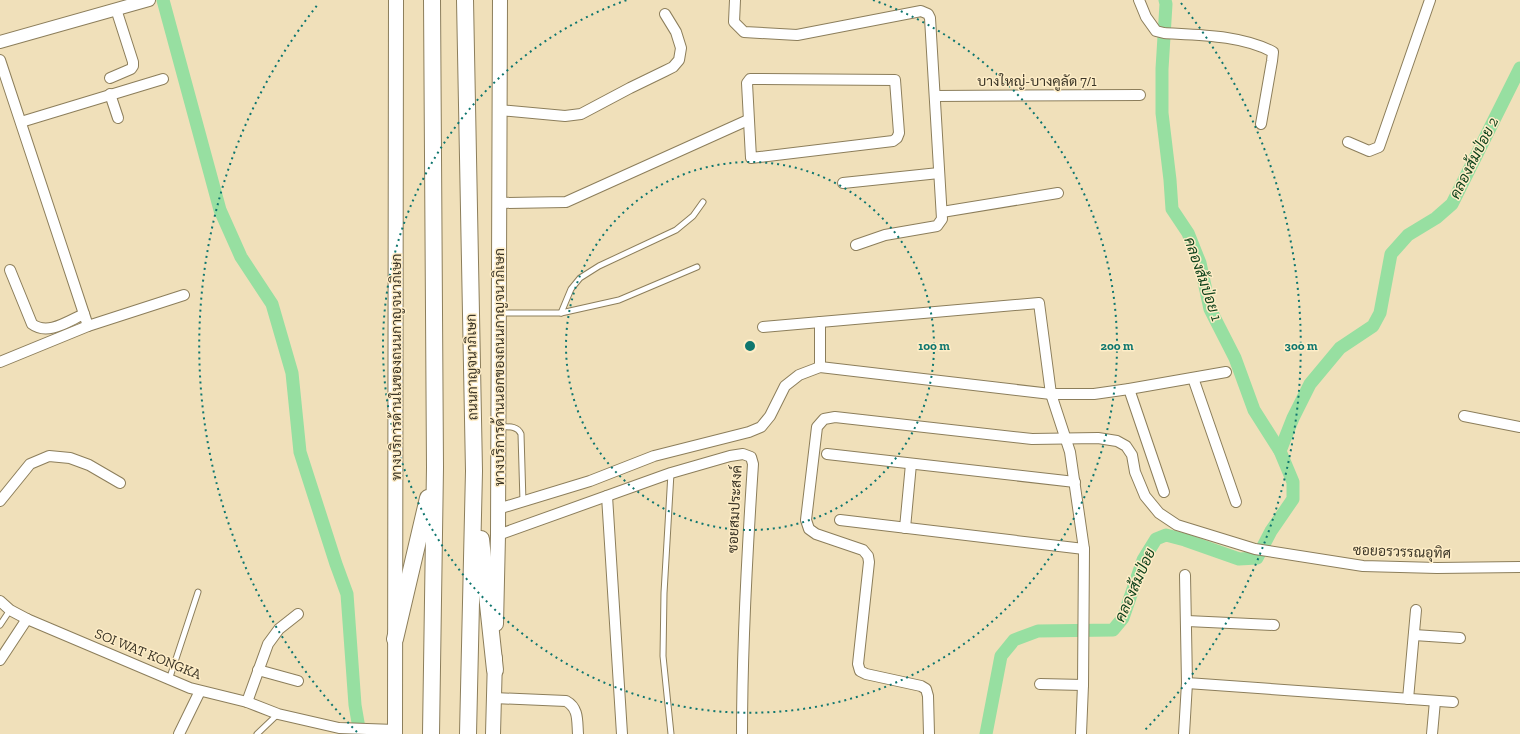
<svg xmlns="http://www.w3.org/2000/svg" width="1520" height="734" font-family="'Zilla Slab',Sarabun,serif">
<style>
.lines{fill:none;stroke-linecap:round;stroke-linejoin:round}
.canal{stroke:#97dfa1;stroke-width:13}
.service-casing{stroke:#8c7e5b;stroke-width:7}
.minor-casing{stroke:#8c7e5b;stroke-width:12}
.tertiary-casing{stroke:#8c7e5b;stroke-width:14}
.secondary-casing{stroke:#8c7e5b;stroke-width:16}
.trunk-casing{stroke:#8c7e5b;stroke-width:18}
.service{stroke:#fff;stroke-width:5}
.minor{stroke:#fff;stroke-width:10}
.tertiary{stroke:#fff;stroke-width:12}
.secondary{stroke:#fff;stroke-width:14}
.trunk{stroke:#fff;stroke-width:16}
.ring{fill:none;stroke:#0f766e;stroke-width:2;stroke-dasharray:2 4}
.labels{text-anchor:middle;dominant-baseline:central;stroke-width:3;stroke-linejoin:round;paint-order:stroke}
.street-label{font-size:14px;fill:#3b3526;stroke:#feedc7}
.water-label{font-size:15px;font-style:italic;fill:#0f431c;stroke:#feedc7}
.centre{fill:#0f766e;stroke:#feedc7;stroke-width:2}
.ring-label{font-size:12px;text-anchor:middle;font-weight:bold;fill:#0f766e;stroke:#feedc7;stroke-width:3;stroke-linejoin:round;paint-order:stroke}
</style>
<rect width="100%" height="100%" fill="#f0e0ba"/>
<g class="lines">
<g class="canal">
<polyline points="163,0 220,210 241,257 272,304 292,373 300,452 336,564 347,594 355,705 360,734"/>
<polyline points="1280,451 1293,418 1310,384 1340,348 1373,326 1380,313 1391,254 1408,235 1436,218 1452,204 1520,68"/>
<polyline points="986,734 1001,656 1014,640 1038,631 1113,630 1123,618 1143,560 1156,539 1166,535 1185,540 1239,559 1257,558 1271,531 1293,499 1293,482 1280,451 1254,410 1235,358 1210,309 1200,263 1188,233 1172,209 1170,180 1162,113 1162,69 1166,4 1165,0"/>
</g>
<defs>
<g id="service">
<polyline points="500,313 561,313 619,300 697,267"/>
<polyline points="561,313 571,289 580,278 599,266 676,230 693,216 703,202"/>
<path d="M 499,427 C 508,427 517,425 521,434 L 523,502"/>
<polyline points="0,625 10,610"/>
<polyline points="169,680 198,592"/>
<polyline points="257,734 278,714"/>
<polyline points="671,734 663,656 664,593 671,473"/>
</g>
<g id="minor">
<polyline points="735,0 734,22 744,32 797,35 921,11 928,14 930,18 942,219 937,226 885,235 856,245"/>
<path d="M 1139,0 L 1146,17 L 1156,31 L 1164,33 C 1198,35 1242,35 1273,52 L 1272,61 L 1261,124"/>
<polyline points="0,60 88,326"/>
<polyline points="110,78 131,69 133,66 133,62 116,9"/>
<polygon points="750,79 895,80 899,133 897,138 893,141 751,158 747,83"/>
<polyline points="110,94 118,118"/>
<polyline points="935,96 1140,95"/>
<polyline points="499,110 565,116 581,114 630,88 665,71 673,67 679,60 681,48 676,32 665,14"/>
<polyline points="21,122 163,79"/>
<polyline points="1348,142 1369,151 1379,147 1430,0"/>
<polyline points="843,183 939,173"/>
<polyline points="500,203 566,202 748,120"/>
<polyline points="942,212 1058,193"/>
<path d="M 10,270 L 32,324 C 48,336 68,321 84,314"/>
<polyline points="820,322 820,367"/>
<polyline points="763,327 1039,303 1051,394 1070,452 1084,549 1083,685 1081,734"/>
<polyline points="0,362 88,326 184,295"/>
<polyline points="1193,378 1236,502"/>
<polyline points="1129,389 1164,492"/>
<polyline points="1464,416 1520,427"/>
<polyline points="827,454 1075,482"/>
<polyline points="607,496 622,734"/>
<polyline points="0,501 30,464 49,456 70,458 89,465 120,483"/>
<polyline points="498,509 590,481 654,456 749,432 761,427 770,416 785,386 799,375 820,367 1051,394 1094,394 1129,389 1226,372"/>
<polyline points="840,520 1084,549"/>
<polyline points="905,528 911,464"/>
<path d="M 498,535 L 671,473 L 730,456 L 743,454 L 751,457 L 753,464 C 747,554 742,644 742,734"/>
<polyline points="0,601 10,610 27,619 190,688 247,702 278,714 339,728 395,730"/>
<polyline points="1187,621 1274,625"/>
<polyline points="1414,635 1460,638"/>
<polyline points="0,660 27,619"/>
<polyline points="258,670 298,681"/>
<polyline points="1187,683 1453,702"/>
<polyline points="1040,684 1083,685"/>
<path d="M 494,698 L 566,701 C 579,708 577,721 578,734"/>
<polyline points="1408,699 1416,610"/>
<polyline points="247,702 268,644 279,629 298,614"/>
<polyline points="179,734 200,691"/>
<polyline points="929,734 928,696 926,689 921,686 866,674 860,671 858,664 869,562 868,556 863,550 816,534 809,529 806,520 817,427 824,419 835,417 1032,439 1098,438 1117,441 1126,446 1132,455 1135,472 1145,496 1159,513 1177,525 1255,549 1363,566 1437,568 1520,567"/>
<polyline points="1184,734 1187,683 1185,575"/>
<polyline points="1432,734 1435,701"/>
</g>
<polyline id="tertiary" points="0,42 149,0"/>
<g id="secondary">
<polyline points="496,624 498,535 500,0"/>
<polyline points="395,734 396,0"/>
<polyline points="493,734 495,658"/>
</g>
<g id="trunk">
<polyline points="465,0 474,471 468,734"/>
<polyline points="481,539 495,670"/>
<polyline points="395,639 428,498"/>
<polyline points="431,734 435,467 432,0"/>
</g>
</defs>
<use href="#service" class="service-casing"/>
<use href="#minor" class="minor-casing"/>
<use href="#tertiary" class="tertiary-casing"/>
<use href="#secondary" class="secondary-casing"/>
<use href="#trunk" class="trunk-casing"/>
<use href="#service" class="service"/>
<use href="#minor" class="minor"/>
<use href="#tertiary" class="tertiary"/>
<use href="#secondary" class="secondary"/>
<use href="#trunk" class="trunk"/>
</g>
<g class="ring">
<circle cx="750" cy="346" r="184"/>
<path d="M873 0A367 367 0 1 1 627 0"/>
<path d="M357 732A551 551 0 0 1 319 3M1181 3A551 551 0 0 1 1143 732"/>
</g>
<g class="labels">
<g class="street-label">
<text x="1037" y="81">บางใหญ่-บางคูลัด 7/1</text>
<text transform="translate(396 367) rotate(-90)">ทางบริการด้านในของถนนกาญจนาภิเษก</text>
<text transform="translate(472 367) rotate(-91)">ถนนกาญจนาภิเษก</text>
<text transform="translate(499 367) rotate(-90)">ทางบริการด้านนอกของถนนกาญจนาภิเษก</text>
<text transform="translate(735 509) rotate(-87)">ซอยสมประสงค์</text>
<text transform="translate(1402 552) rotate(2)">ซอยอรวรรณอุทิศ</text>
<text transform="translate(148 654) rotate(22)">SOI WAT KONGKA</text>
</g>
<g class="water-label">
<text transform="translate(1474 158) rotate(-63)">คลองส้มป่อย 2</text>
<text transform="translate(1203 279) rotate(71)">คลองส้มป่อย 1</text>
<text transform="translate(1135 585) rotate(-66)">คลองส้มป่อย</text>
</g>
</g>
<circle cx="750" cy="346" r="6" class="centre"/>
<g class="ring-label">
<text x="934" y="350">100 m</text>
<text x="1117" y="350">200 m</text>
<text x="1301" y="350">300 m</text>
</g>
</svg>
